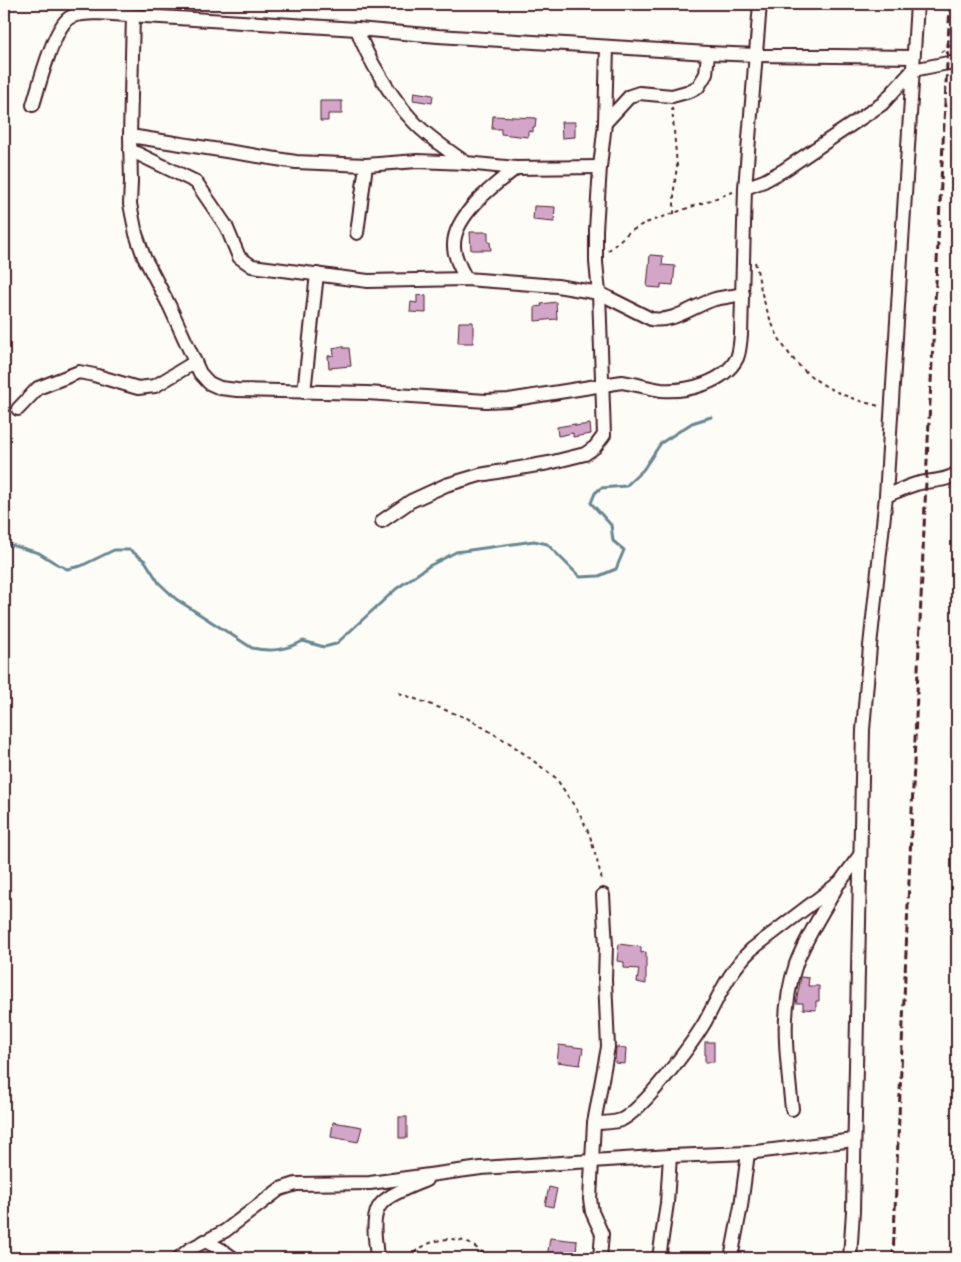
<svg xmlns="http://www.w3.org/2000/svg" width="961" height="1262" font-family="Mynerve,sans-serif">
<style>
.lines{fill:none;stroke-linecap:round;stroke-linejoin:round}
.stream{stroke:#688790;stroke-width:3}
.building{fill:#d3a6c9;stroke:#4a1f2b}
.minor-casing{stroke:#4a1f2b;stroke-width:16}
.path{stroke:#4a1f2b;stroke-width:2;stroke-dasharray:4 4;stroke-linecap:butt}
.minor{stroke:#fdfcf7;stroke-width:12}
.rail{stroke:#4a1f2b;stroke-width:3;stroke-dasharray:8 4;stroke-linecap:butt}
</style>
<rect width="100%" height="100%" fill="#fdfcf7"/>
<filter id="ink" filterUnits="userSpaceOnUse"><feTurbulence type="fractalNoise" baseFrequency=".02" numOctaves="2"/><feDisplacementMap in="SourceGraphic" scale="10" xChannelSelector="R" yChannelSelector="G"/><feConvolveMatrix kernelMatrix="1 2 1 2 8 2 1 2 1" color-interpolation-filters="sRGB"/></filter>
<g filter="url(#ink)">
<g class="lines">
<path class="stream" d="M 4,543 L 39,553 L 55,563 L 67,569 L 81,566 L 114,550 L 130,550 L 145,561 L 159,583 L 176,599 L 252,648 C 271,652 286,650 303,641 L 324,647 L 336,644 L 396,589 L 429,566 L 456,552 L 534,541 L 547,544 L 580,577 L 599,576 L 616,569 L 624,550 L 613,541 L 611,525 L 591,503 L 595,493 L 601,488 L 626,486 L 643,470 L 661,443 L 692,423 L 711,417"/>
</g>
<g class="building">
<polygon points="414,92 433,95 432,103 413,100"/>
<polygon points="320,101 342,101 342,114 328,114 328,121 320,121"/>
<polygon points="493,116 536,118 535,128 533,127 533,132 528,131 528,137 501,134 501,129 492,129"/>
<polygon points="561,122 575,122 575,137 562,138"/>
<polygon points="534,206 555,207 554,222 533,220"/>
<polygon points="470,232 488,232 488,242 490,242 491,250 471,250"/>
<polygon points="650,255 663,256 662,265 675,266 673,285 661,284 661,288 647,287"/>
<polygon points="417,295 426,296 426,313 410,312 411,302 417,303"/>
<polygon points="556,302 557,319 535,321 535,307 542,306 541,304"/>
<polygon points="459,322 473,322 473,343 458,343"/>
<polygon points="343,346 343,348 349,348 351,366 329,368 328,356 334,355 333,348"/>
<polygon points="575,424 575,426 590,424 591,434 573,437 573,433 558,436 557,427"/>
<polygon points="619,944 641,947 641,953 646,952 646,984 637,982 639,969 624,968 624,962 617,961"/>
<polygon points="801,977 809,978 808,986 819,986 819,1001 816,1001 816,1010 803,1009 803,1003 796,1003"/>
<rect x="705" y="1042" width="9" height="20"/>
<polygon points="559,1045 583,1048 580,1065 557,1062"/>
<polygon points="616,1047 626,1048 625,1064 615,1063"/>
<rect x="399" y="1117" width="8" height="21"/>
<polygon points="333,1122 362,1127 358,1142 331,1137"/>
<polygon points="549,1187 557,1189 553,1207 545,1205"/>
<polygon points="550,1238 577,1241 576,1254 564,1253 563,1258 547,1257"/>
</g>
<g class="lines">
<defs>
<g id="minor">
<path d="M 133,16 L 130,136 L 131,182 L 130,204 L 136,234 L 144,257 L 170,307 L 200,373 L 209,383 L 220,388 L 237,390 L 367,393 L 486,401 L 509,400 L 622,382 C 636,384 648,388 661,390 C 687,392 724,383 737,358 C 740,351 740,343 741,335 L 745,188 L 760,4"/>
<path d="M 357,29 C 367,58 392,99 414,122 C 429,138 448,150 466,163"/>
<path d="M 33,105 C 39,86 53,29 69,18 C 76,13 87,14 96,13 L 357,29 L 438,36 L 708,53 L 757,55 L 913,57"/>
<polyline points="605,123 630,96 639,93 672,96 690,91 698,87 706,74 708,53"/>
<polyline points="130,136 296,162 366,165 417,161 466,163 516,168 600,167"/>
<path d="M 130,150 L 196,182 L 226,226 L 239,257 L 252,266 L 368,281 L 466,279 L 557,286 L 599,293 L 651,319 C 674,323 693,306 715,299 C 724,297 734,296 743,294"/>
<polyline points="745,188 764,181 784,170 882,104 913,70 948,63 957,64"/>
<polyline points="357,233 366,165"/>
<path d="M 466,279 C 461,269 454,257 454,246 C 453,216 494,185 516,168"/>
<polyline points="304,392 317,274"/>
<polyline points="18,409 38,388 79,372 94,375 138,388 155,386 195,362"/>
<path d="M 886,496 C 896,492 906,487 916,484 C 929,480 946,482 957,473"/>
<polyline points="382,521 411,501 446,485 480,475 549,463 585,454 595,447 604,435 599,293 596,262 596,230 600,167 605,123 607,47"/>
<path d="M 792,1109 C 787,1058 779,1014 796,964 C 806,937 824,911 837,886"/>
<path d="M 594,1123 C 603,1123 612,1123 621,1120 C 643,1110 692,1044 705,1022 C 720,994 729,971 752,949 L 840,882 L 860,855"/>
<polyline points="205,1241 222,1250 233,1258"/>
<polyline points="179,1258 190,1249 225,1231 280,1189 296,1184 370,1183 481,1168 670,1156 748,1153 854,1140"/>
<path d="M 377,1258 C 376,1242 370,1217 381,1204 C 389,1194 414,1185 426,1180"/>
<polyline points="600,1258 602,1234 592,1212 590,1199 594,1123 608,1047 605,979 606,946 603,895"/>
<polyline points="659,1258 667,1203 670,1156"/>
<polyline points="731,1258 741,1206 748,1153"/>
<polyline points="850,1258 853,1211 863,730 870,646 886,496 917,4"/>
</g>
</defs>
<use href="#minor" class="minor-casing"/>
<g class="path">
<polyline points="941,52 949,47 957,31"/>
<polyline points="672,107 677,166 674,189 674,214"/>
<polyline points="608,251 628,233 643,224 733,192"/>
<path d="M 755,262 C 759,276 760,290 765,304 C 783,364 819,392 879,406"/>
<polyline points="399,693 467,718 511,744 556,778 581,816 590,836 601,875 602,883"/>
<path d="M 409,1258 C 420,1245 441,1236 459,1240 C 470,1242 481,1251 489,1258"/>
</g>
<use href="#minor" class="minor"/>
<polyline class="rail" points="893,1258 926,481 950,4"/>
</g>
</g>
<rect width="961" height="1262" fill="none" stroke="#fdfcf7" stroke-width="20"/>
<rect x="10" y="10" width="941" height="1242" fill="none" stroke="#4a1f2b" stroke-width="2" filter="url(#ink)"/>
</svg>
